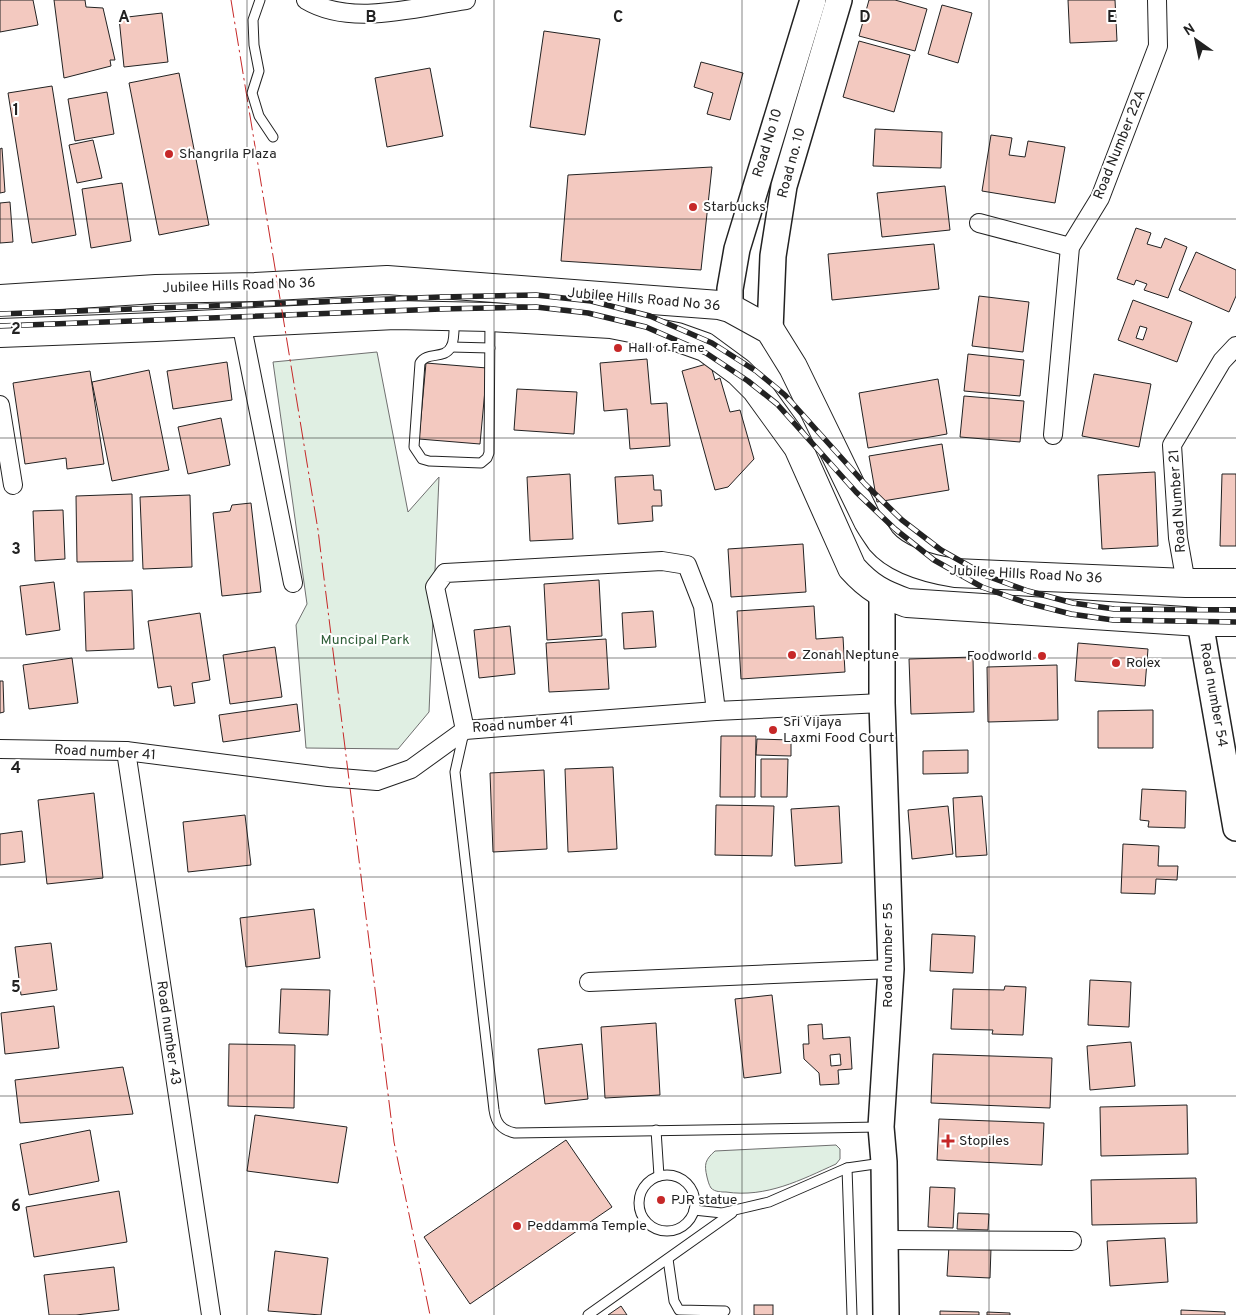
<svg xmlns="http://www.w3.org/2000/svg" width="1236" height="1315" font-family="Overpass,sans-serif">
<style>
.green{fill:#e0efe3;stroke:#6f6f6f}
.building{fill:#f3c9c0;stroke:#222;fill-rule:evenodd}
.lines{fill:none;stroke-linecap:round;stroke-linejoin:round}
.lane-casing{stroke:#222;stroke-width:11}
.street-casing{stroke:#222;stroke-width:20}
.secondary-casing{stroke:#222;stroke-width:28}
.primary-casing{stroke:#222;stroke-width:30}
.lane{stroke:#fff;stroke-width:9}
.street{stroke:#fff;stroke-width:18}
.secondary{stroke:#fff;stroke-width:25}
.primary{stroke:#fff;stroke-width:28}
.rail-casing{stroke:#222;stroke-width:5.5}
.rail{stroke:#fff;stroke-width:4;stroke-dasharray:11;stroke-linecap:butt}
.power{stroke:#c62828;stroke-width:1;stroke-dasharray:18 4 2.5 4;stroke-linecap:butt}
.grid{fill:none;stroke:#222;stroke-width:1;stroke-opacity:0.55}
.poi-dot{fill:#c62828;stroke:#fff;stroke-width:2}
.labels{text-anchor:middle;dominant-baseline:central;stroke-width:4;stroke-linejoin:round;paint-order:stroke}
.street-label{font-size:14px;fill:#222;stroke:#fff}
.poi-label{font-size:14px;fill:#222;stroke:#fff;text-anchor:start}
.park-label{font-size:14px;fill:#2f5e38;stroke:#fff}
.grid-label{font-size:16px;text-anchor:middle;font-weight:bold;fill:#222;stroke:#fff;stroke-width:4;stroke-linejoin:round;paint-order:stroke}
</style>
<rect width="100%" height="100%" fill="#fff"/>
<g class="green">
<polygon points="377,352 408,512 439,477 429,712 398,749 306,748 296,625 307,604 273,362"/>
<path d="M 836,1145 L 840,1149 L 840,1159 L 836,1164 C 801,1180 766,1198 726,1192 C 721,1192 715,1192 711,1188 C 709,1185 708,1181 707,1177 C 704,1164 705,1160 715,1151 Z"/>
</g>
<g class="building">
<polygon points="0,0 33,0 38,25 0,32"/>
<polygon points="54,0 85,0 86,7 103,8 115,60 110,60 111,66 64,78"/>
<polygon points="869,0 895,0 927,9 915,51 859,36"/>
<polygon points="1068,0 1115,0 1117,41 1070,43"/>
<polygon points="942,5 972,13 958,63 928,54"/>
<polygon points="162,13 168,62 124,67 119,18"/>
<polygon points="544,31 600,39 585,135 530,127"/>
<polygon points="859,41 910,55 894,112 843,97"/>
<polygon points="701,62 743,73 730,120 707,114 713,93 694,87"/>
<polygon points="430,68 443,136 387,147 375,78"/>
<polygon points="179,73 209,225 159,235 129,83"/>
<polygon points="52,86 76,235 32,243 8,93"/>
<polygon points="107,92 114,134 75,141 68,99"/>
<polygon points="875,129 942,132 941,168 873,166"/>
<polygon points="991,135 1012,138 1009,155 1025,157 1028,141 1065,147 1055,203 982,191"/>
<polygon points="93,140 102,178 77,183 69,145"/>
<polygon points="2,148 5,192 0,193 0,149"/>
<polygon points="712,167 701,270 561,261 568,175"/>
<polygon points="122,183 131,241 91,248 82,189"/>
<polygon points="945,186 950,230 882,237 877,193"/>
<polygon points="10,202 13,242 0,243 0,203"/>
<polygon points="1136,228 1151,233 1147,244 1161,248 1165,238 1187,247 1168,298 1144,290 1147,284 1136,280 1134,285 1117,279"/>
<polygon points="934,244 939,289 832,300 828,254"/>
<polygon points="1196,252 1236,270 1236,296 1229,312 1179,290"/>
<polygon points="979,296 1029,302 1023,352 972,346"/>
<path d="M 1133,300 L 1192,322 L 1177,362 L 1118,340 ZM 1140,326 L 1147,328 L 1143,340 L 1136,338 Z"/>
<polygon points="968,354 1024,360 1020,396 964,391"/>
<polygon points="647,359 651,404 667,403 670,446 630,449 627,409 604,411 600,363"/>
<polygon points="227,362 232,400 173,409 167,371"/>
<polygon points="426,363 487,368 480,444 419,439"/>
<polygon points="710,363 715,380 720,378 730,412 740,410 754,459 728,487 715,490 682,371"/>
<polygon points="149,370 169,470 112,481 92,382"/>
<polygon points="90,371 104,464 67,469 66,458 25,464 13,383"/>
<polygon points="1094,374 1151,384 1139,447 1082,436"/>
<polygon points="938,379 947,434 868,448 859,393"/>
<polygon points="517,389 577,392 574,434 514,430"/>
<polygon points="964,396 1024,401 1020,442 960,437"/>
<polygon points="221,418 230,465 188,474 178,427"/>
<polygon points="942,444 949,490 877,502 869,456"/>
<polygon points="1155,472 1158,546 1102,549 1098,475"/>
<polygon points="570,474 573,539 530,541 527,477"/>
<polygon points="1222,474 1236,474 1236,546 1220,546"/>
<polygon points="653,475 654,490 661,490 662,506 652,506 653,521 618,524 615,477"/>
<polygon points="132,494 133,561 77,562 76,496"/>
<polygon points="190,495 192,567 143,569 140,497"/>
<polygon points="251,503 261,592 222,596 213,513 230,511 232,505"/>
<polygon points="63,510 65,559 35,561 33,511"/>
<polygon points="803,544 806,592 731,597 728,549"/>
<polygon points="599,580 602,636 547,640 544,584"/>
<polygon points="54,582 60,630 26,635 20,586"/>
<polygon points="132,590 134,649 86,651 84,592"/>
<polygon points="814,606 816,639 843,637 845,672 741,679 737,611"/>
<polygon points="653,611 656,647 624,649 622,613"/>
<polygon points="200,613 210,680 192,683 195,703 174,706 171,686 158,688 148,621"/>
<polygon points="510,626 515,674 479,678 474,630"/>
<polygon points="606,639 609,689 549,692 546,643"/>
<polygon points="1078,643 1148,649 1145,686 1075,681"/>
<polygon points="275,647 282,697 230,704 223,655"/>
<polygon points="973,657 974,712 911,714 909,659"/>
<polygon points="72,658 78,703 29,709 23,665"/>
<polygon points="1057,665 1058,720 988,722 987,667"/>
<polygon points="0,681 3,681 4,712 0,713"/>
<polygon points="297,704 300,731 223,742 219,715"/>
<polygon points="1153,710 1153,748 1098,748 1098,711"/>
<polygon points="721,736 756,736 755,797 720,797"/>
<polygon points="757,739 791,740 791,756 756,755"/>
<polygon points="968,750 968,773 923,774 923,751"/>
<polygon points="761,759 788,759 787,797 761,797"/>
<polygon points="613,767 617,849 568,852 565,769"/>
<polygon points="544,770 547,849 493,852 490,773"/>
<polygon points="1142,789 1186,791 1185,828 1148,827 1149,821 1140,820"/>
<polygon points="94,793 103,878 47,884 38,800"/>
<polygon points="982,796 987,855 956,857 953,798"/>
<polygon points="716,805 774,806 772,856 715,855"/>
<polygon points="839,806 842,863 795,866 791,809"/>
<polygon points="948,806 953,854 912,859 908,810"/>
<polygon points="245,815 251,865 188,872 183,822"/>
<polygon points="22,831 25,862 0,865 0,834"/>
<polygon points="1123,844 1159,846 1158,866 1178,866 1177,880 1156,879 1155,894 1121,893"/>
<polygon points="314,909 320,958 246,967 240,918"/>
<polygon points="932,934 975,936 973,973 930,971"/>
<polygon points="51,943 57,990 21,995 15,947"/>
<polygon points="1090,980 1131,982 1129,1027 1088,1025"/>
<polygon points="1005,986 1026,987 1023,1035 992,1034 993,1030 951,1029 953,989 1004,990"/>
<polygon points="281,989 330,990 328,1035 279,1033"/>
<polygon points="772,995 781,1073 744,1078 735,999"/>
<polygon points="54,1006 59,1048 5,1054 1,1013"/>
<polygon points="656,1023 660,1095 605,1098 601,1027"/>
<path d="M 822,1024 L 823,1039 L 850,1037 L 852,1069 L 838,1070 L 839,1084 L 820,1085 L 819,1073 L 804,1059 L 803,1044 L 809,1044 L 808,1025 ZM 840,1054 L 841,1065 L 831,1066 L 830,1055 Z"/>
<polygon points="1131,1042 1135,1086 1090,1090 1087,1046"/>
<polygon points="229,1044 295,1045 294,1108 228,1106"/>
<polygon points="582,1044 588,1099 545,1104 538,1049"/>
<polygon points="933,1054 1052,1058 1050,1108 931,1103"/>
<polygon points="123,1067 133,1114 20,1123 15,1080"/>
<polygon points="1187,1105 1188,1154 1101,1156 1100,1107"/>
<polygon points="255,1115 347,1127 338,1183 247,1171"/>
<polygon points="939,1119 1044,1123 1042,1165 937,1160"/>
<polygon points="90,1130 99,1181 29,1195 20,1144"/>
<polygon points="566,1140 612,1207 470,1304 424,1237"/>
<polygon points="1196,1178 1197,1223 1092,1225 1091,1180"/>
<polygon points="930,1187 955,1188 953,1228 928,1227"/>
<polygon points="119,1191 127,1242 34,1257 26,1207"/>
<polygon points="958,1213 989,1214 988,1230 957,1229"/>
<polygon points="1165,1238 1168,1282 1110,1286 1107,1241"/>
<polygon points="949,1246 991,1248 990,1278 947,1276"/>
<polygon points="275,1251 328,1258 321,1315 268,1311"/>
<polygon points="114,1267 119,1310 76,1315 49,1315 44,1275"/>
<rect x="754" y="1305" width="19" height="10"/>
<polygon points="621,1306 627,1315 608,1315"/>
<polygon points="1181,1310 1225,1312 1225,1315 1181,1315"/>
<polygon points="940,1311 979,1312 979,1315 940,1315"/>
<polygon points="987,1312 1010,1313 1010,1315 987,1315"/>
</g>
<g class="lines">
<defs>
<g id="lane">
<polyline points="260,0 253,20 254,45 259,71 252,93 259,116 273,137"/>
<path d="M 454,319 C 454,327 455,340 451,347 C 444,360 427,351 420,363 L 414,447 L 422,459 L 429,461 L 481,463 L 487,458 L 489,453 L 490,320"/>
<polyline points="451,347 490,348"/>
<path d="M 464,732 L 455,772 L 494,1110 C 496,1123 501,1130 515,1133 L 879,1127"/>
<polyline points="656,1130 659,1176"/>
<polyline points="847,1168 852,1315"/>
<circle cx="667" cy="1203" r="28"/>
<polyline points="694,1210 722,1213 769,1202 847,1168 882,1163"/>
<polyline points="668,1259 674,1301 679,1310 725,1311"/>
<polyline points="588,1315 732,1213"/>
</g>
<g id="street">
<path d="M 306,0 C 351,27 416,7 466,0"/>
<polyline points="979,223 1070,247"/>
<polyline points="241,322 293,583"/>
<polyline points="0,405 13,485"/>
<polyline points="1053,435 1070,247 1100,198 1158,46 1157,0"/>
<polyline points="1186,583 1178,538 1172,445 1222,361 1236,346"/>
<polyline points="465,730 435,587 445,573 662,561 687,565 703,606 716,711"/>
<polyline points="0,749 126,751 328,777 377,781 411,769 465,730 716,711 882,703"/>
<polyline points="126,751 211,1315"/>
<polyline points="589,982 891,969"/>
<polyline points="885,1240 1072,1241"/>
</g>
<g id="secondary">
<polyline points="730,308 730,289 737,249 813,0"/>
<polyline points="770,330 773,256 784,186 839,0"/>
<polyline points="882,594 882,703 891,969 881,1127 884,1162 886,1315"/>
<polyline points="1200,622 1236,828"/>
</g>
<g id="primary">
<path d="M 0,299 L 156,289 L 255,287 L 387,280 L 719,305 L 730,308 L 770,330 L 793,367 L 868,521 C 872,528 877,535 881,541 C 898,561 930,569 955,573 L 1186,583 L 1236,583"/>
<path d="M 0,333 L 156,327 L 395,315 L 490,317 L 611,324 L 677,337 L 705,347 L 739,372 L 756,389 L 798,447 L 852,568 C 870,588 882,594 907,603 L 1200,622 L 1236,622"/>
</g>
</defs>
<use href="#lane" class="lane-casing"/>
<use href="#street" class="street-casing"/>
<use href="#secondary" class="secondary-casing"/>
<use href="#primary" class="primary-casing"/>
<use href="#lane" class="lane"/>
<use href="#street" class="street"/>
<use href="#secondary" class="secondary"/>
<use href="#primary" class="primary"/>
<defs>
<g id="rail">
<polyline points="0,314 441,297 536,295 591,301 650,316 712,343 756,371 785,395 865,484 902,520 941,550 987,576 1028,591 1073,603 1114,609 1236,610"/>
<polyline points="0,326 441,309 536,307 588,313 646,327 706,353 748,381 777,404 856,492 895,529 934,560 982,587 1024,602 1071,614 1113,620 1236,622"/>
</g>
</defs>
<use href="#rail" class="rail-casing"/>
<use href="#rail" class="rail"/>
<polyline class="power" points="231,0 318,530 394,1142 430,1315"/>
</g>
<path class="grid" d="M 247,0 L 247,1315M 494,0 L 494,1315M 742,0 L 742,1315M 989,0 L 989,1315M 0,219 L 1236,219M 0,438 L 1236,438M 0,658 L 1236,658M 0,877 L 1236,877M 0,1096 L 1236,1096"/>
<g class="poi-dot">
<circle cx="169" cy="154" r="5"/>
<circle cx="693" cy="207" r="5"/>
<circle cx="618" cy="348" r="5"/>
<circle cx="792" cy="655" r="5"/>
<circle cx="1042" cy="656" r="5"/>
<circle cx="1116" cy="663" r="5"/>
<circle cx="773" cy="730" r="5"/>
<path d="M945.5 1133.5h5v5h5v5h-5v5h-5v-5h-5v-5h5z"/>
<circle cx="661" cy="1200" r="5"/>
<circle cx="517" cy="1226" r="5"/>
</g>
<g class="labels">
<g class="street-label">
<text transform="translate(768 143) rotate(-73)">Road No 10</text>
<text transform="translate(1120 145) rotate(-68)">Road Number 22A</text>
<text transform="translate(792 163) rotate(-75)">Road no. 10</text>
<text transform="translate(239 286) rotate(-2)">Jubilee Hills Road No 36</text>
<text transform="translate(644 300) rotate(5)">Jubilee Hills Road No 36</text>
<text transform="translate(1178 501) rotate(-94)">Road Number 21</text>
<text transform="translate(1026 575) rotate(3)">Jubilee Hills Road No 36</text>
<text transform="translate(1213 695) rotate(80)">Road number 54</text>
<text transform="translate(523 725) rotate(-4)">Road number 41</text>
<text transform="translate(105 753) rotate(3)">Road number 41</text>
<text transform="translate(888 955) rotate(-90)">Road number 55</text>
<text transform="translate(168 1033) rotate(82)">Road number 43</text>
</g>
<g class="poi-label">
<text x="179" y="154">Shangrila Plaza</text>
<text x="703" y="207">Starbucks</text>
<text x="628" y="348">Hall of Fame</text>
<text x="802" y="655">Zonah Neptune</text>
<text x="1032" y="656" text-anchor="end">Foodworld</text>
<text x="1126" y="663">Rolex</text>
<text x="783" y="722">Sri Vijaya<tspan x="783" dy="16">Laxmi Food Court</tspan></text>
<text x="959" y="1141">Stopiles</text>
<text x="671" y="1200">PJR statue</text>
<text x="527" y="1226">Peddamma Temple</text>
</g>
<g class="park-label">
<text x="365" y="640">Muncipal Park</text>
</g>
</g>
<g class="grid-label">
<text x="124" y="22">A</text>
<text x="371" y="22">B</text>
<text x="618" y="22">C</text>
<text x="865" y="22">D</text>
<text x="1112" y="22">E</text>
<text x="16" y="115">1</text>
<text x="16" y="334">2</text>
<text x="16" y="554">3</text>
<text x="16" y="773">4</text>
<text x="16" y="992">5</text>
<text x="16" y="1211">6</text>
</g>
<g transform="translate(1196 40) rotate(327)" stroke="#ffffff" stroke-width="4" paint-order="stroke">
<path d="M0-4L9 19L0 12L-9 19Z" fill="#222222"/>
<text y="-8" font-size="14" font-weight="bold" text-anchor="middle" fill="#222222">N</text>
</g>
</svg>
